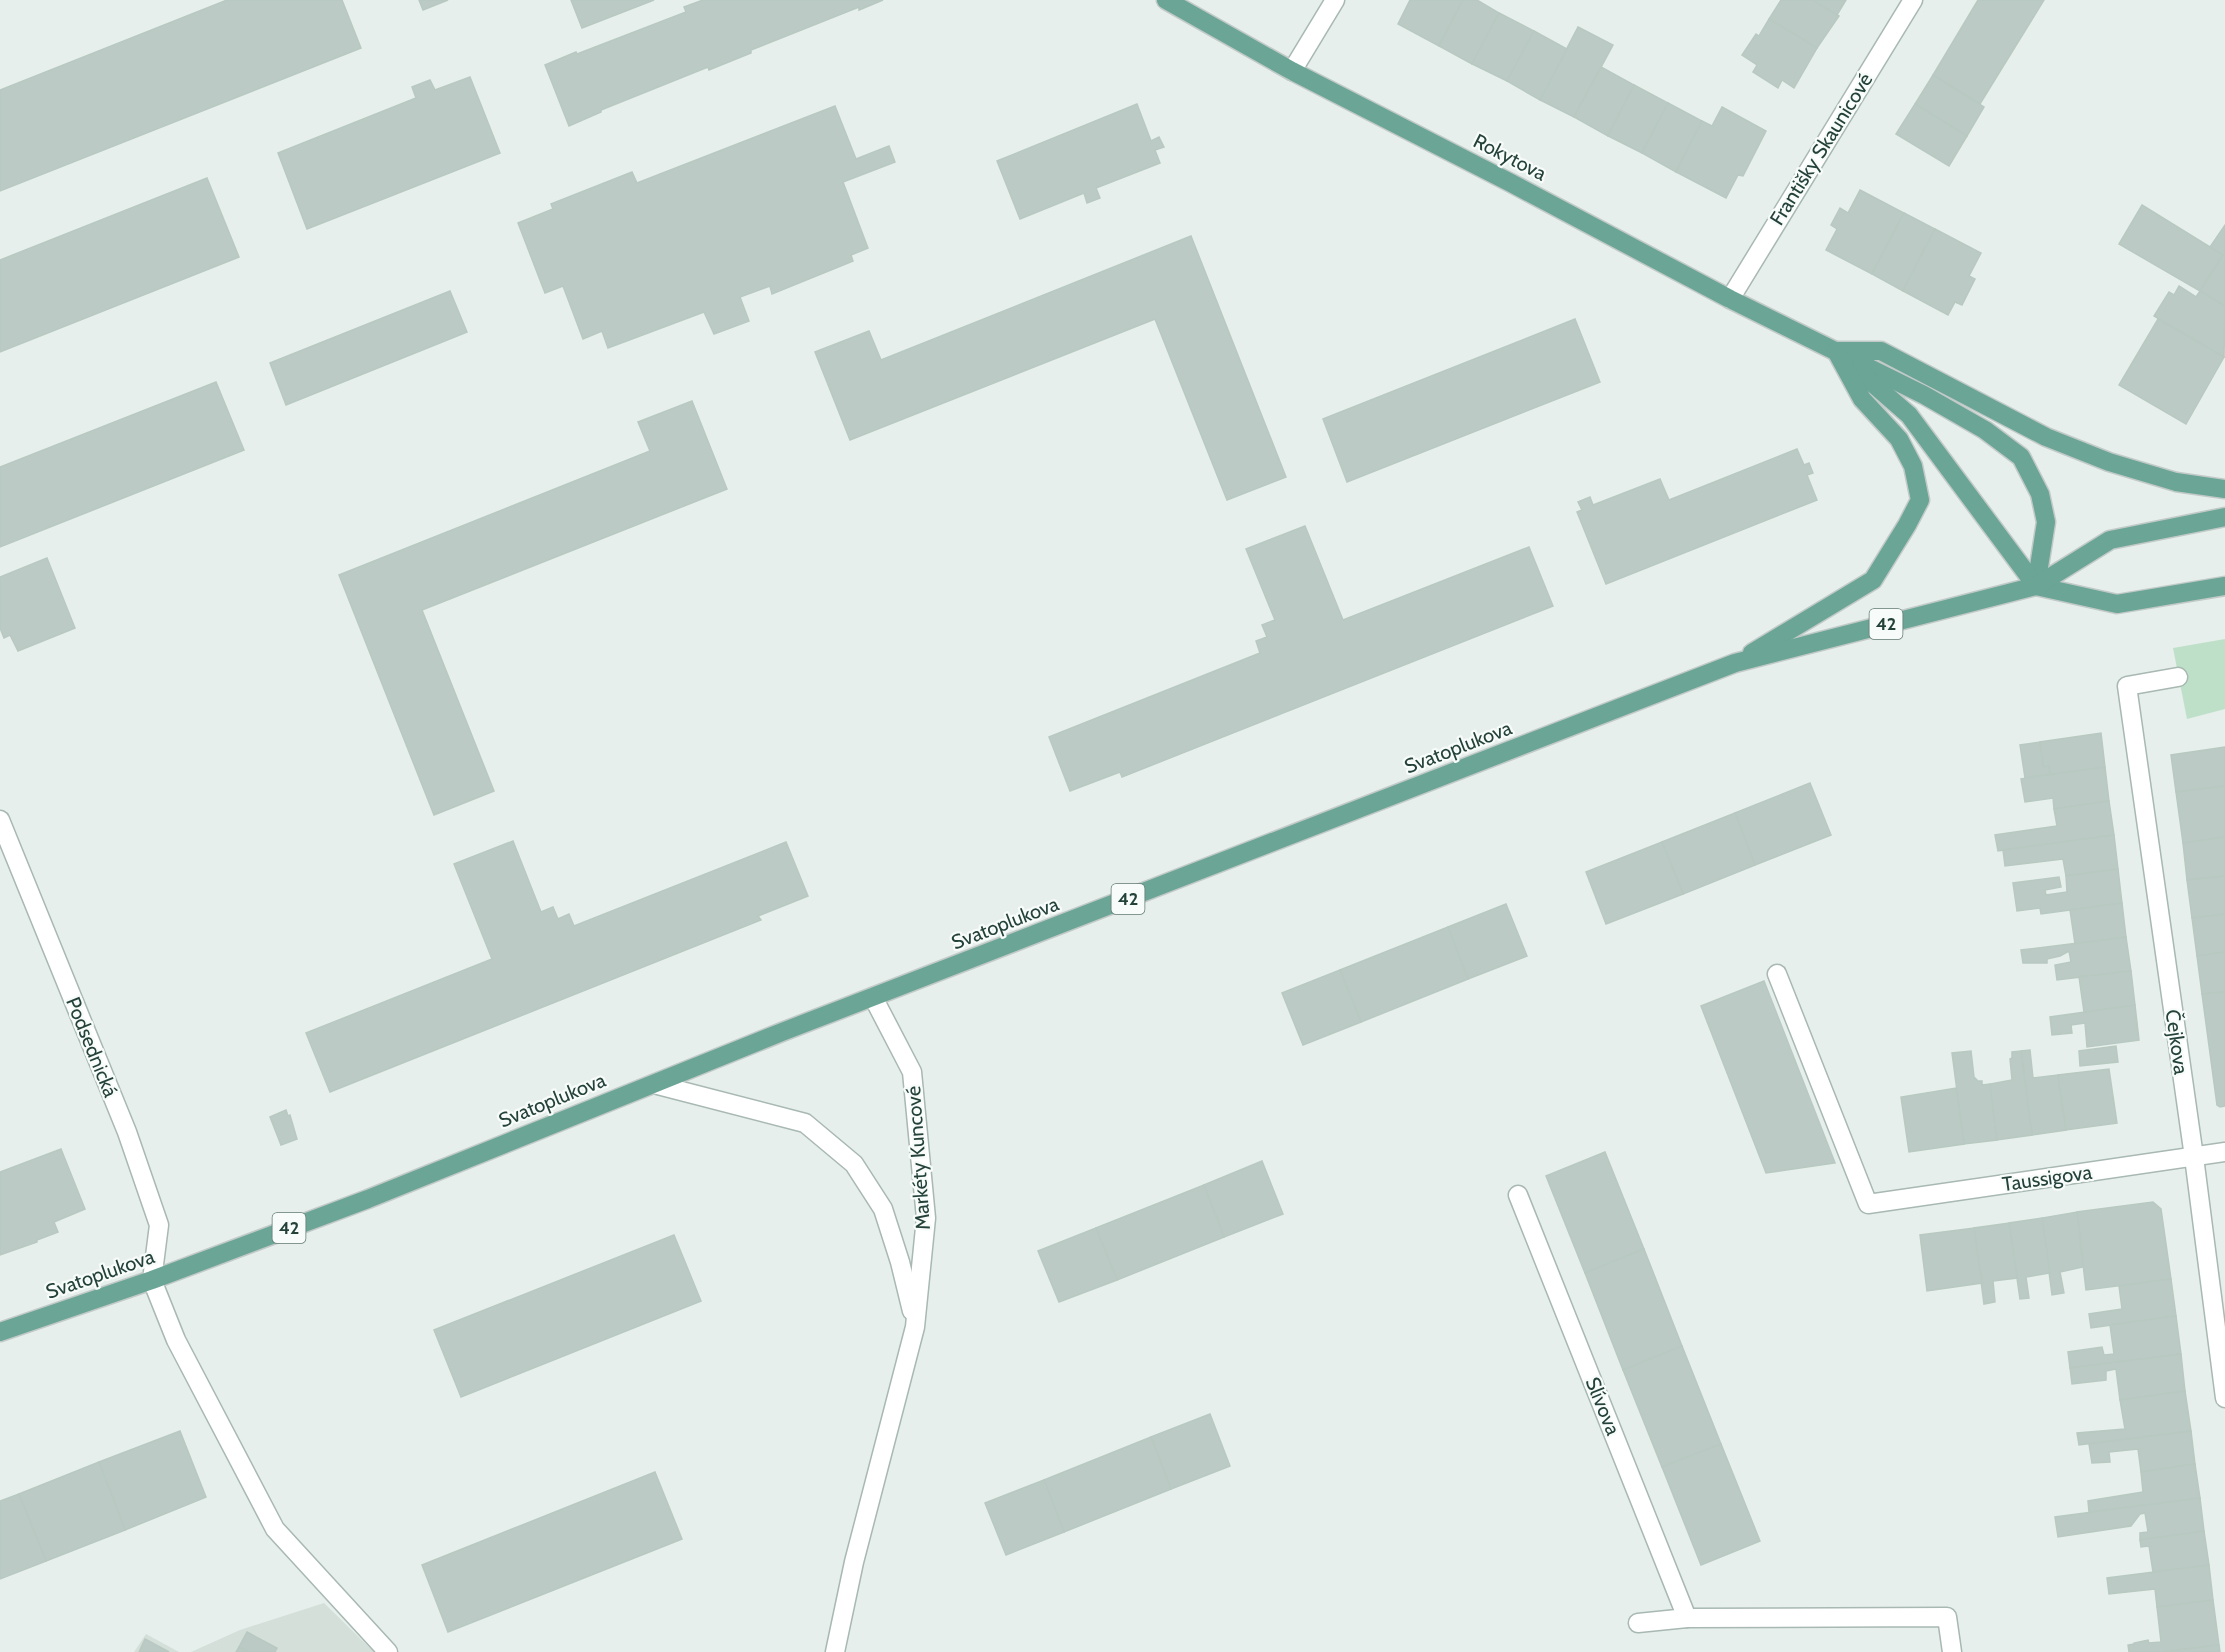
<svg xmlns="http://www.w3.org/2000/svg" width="2225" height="1652" font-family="Cabin,sans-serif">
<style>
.built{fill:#d4dfda}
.green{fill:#bfe0c8}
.building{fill:#bbcac4;stroke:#b8c9c2;stroke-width:1.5}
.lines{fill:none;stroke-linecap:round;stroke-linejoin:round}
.minor-casing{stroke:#a8b8b2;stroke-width:21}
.major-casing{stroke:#c2cac8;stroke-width:21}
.minor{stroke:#fff;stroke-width:18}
.major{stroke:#6aa596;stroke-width:18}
.labels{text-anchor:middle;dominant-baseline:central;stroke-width:4.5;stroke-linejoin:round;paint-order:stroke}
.shield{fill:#f7fbf9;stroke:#637a73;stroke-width:1.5}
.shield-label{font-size:18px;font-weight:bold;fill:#24423a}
.street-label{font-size:20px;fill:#24423a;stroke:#f7fbf9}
</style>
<rect width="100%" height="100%" fill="#e6efeb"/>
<g class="built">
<polygon points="324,1603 374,1652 191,1652 240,1630"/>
<polygon points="146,1634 179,1652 134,1652"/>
</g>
<polygon class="green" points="2225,639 2225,709 2187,719 2173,648"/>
<g class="building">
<polygon points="227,0 342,0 361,48 0,191 0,90"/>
<polygon points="419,0 448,0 423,10"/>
<polygon points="571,0 654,0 582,28"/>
<polygon points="703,0 883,0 859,10 859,7 751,50 751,53 709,70 708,67 601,110 601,112 569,126 545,65 576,52 577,54 686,12 684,7"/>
<polygon points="1410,0 1463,0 1439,46 1398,24"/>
<polygon points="1463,0 1477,0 1499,13 1472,64 1439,46"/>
<polygon points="1781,0 1813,0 1839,16 1817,48 1769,19"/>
<polygon points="1813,0 1846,0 1837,15"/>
<polygon points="1978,0 2044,0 1980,104 1933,75"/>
<polygon points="1499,13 1534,31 1507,81 1472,64"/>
<polygon points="1769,19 1817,48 1794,88 1782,80 1778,88 1753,72 1757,65 1742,55 1756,34 1759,36"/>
<polygon points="1578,27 1613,45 1574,117 1540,100"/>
<polygon points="1534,31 1567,49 1540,100 1507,81"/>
<polygon points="1601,67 1634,85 1608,136 1574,117"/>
<polygon points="1933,75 1984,107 1967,136 1915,104"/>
<polygon points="470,77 500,153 307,229 278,153 416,98 412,87 430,80 435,90"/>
<polygon points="1634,85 1668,103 1642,153 1608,136"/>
<polygon points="1668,103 1702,121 1676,172 1642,153"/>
<polygon points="1137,104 1151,141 1159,137 1164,147 1155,150 1160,163 1096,188 1100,198 1087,203 1084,193 1020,219 997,161"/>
<polygon points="1915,104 1967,136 1949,166 1896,134"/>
<polygon points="835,106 856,159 889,146 895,162 843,182 868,248 851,255 853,261 772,294 770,286 740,297 749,321 714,334 704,312 608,348 602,331 583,339 563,286 545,293 518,223 553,209 551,204 632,172 637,183"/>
<polygon points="1722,107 1766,131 1743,176 1738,175 1726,198 1676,172 1702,121 1712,126"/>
<polygon points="207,178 239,257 0,352 0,260"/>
<polygon points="1860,190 1904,213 1872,274 1826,250 1837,229 1831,225 1840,208 1848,213"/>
<polygon points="2142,205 2223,255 2200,291 2119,244"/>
<polygon points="1904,213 1935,229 1903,291 1872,274"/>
<polygon points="2225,225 2225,256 2210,247"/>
<polygon points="1935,229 1981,253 1969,276 1975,279 1962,305 1955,302 1948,315 1903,291"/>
<polygon points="1191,236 1286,477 1227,500 1155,319 850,440 815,352 869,331 881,360"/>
<polygon points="2223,255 2225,256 2225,306 2200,291"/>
<polygon points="2179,286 2196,297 2200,291 2225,306 2224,357 2154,316 2169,292 2174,295"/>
<polygon points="450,291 467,332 286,405 270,363"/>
<polygon points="1575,319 1600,382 1347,482 1323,419"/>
<polygon points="2158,319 2224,357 2186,424 2119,385"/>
<polygon points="216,382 244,450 0,547 0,467"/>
<polygon points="692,401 727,489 422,610 494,791 434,815 339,575 650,451 638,422"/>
<polygon points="1797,449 1804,465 1809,463 1813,473 1807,475 1817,500 1606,584 1577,512 1582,510 1578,502 1590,497 1593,505 1660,479 1669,500"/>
<polygon points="1305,526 1343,620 1529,547 1553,606 1122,777 1120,772 1070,791 1049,737 1260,653 1256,641 1267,637 1262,625 1275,620 1246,549"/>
<polygon points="47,558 75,628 18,651 10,635 4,638 0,628 0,577"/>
<polygon points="2101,733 2105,767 2050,774 2049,766 2043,767 2040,742"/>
<polygon points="2040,742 2043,767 2049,766 2050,774 2025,778 2020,745"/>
<polygon points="2225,747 2225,786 2176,792 2171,755"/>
<polygon points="2105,767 2109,801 2054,809 2053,798 2025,802 2021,779"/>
<polygon points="1810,783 1831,835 1755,865 1735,813"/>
<polygon points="2225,786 2225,837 2183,843 2176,792"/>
<polygon points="2109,801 2114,835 1998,851 1995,835 2057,826 2054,809"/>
<polygon points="1735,813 1755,865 1683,894 1662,842"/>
<polygon points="2114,835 2118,869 2066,876 2063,859 2005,866 2003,850"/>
<polygon points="2225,837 2225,876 2187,880 2183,843"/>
<polygon points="513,841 541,912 553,907 558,919 569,914 574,926 786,842 808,896 758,916 761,920 330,1092 306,1033 492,959 454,864"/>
<polygon points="1662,842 1683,894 1606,924 1586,872"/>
<polygon points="2118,869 2122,903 2041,914 2040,908 2017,911 2013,883 2059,877 2061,887 2045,890 2046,895 2067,892 2066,876"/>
<polygon points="2225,876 2225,914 2192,918 2187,880"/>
<polygon points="2122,903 2126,937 2075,944 2070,910"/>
<polygon points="1506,904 1527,956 1468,979 1448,927"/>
<polygon points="2225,914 2225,952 2197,956 2192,918"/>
<polygon points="1448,927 1468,979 1361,1022 1340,970"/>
<polygon points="2126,937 2131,971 2057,980 2055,965 2071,962 2069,951 2060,956 2047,959 2047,963 2023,963 2021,950"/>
<polygon points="2225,952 2225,992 2202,994 2197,956"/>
<polygon points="1340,970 1361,1022 1303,1045 1282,993"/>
<polygon points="2131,971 2135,1005 2084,1012 2079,977"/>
<polygon points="1764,981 1835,1163 1766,1173 1701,1006"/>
<polygon points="2225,992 2225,1106 2220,1107 2217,1105 2202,994"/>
<polygon points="2135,1005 2139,1040 2087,1047 2085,1023 2071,1025 2072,1033 2052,1035 2050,1017"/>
<polygon points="2116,1046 2118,1062 2080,1066 2079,1051"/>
<polygon points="2030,1050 2033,1078 2058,1075 2066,1130 2032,1135 2021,1051"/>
<polygon points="1971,1051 1974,1077 1978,1081 1982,1081 1982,1085 1990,1084 1997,1140 1964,1144 1952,1053"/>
<polygon points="2021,1051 2032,1135 1997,1140 1990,1084 2012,1080 2010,1059 2012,1058 2012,1052"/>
<polygon points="2109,1069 2117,1123 2066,1130 2058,1075"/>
<polygon points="1956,1088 1964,1144 1909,1152 1901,1097"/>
<polygon points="286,1110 288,1116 290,1115 297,1139 281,1145 270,1117"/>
<polygon points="61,1149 85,1209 54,1222 58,1232 37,1240 37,1242 0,1255 0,1172"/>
<polygon points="1605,1152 1644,1249 1585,1273 1546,1176"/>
<polygon points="1262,1161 1283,1214 1224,1237 1204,1185"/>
<polygon points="1204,1185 1224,1237 1117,1280 1096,1228"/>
<polygon points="2153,1202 2161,1209 2171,1279 2086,1290 2077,1212"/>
<polygon points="2077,1212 2083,1267 2060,1272 2064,1293 2052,1295 2042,1218"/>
<polygon points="2042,1218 2050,1273 2026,1277 2029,1298 2020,1299 2009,1223"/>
<polygon points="2009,1223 2017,1278 1993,1281 1995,1302 1984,1304 1974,1228"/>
<polygon points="1096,1228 1117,1280 1059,1302 1038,1251"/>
<polygon points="1974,1228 1982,1283 1927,1291 1920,1235"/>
<polygon points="674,1235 701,1301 461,1397 434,1330"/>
<polygon points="1644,1249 1682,1346 1623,1370 1585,1273"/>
<polygon points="2171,1279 2176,1316 2091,1328 2089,1314 2122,1309 2119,1286"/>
<polygon points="2176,1316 2181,1354 2070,1368 2068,1352 2102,1347 2104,1355 2114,1354 2110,1325"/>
<polygon points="1682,1346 1721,1444 1662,1467 1623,1370"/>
<polygon points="2181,1354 2185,1391 2120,1400 2116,1369 2106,1371 2106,1380 2072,1384 2070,1368"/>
<polygon points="2185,1391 2191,1431 2079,1445 2077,1433 2125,1429 2120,1400"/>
<polygon points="1210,1414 1230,1466 1171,1489 1151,1437"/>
<polygon points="180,1431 206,1497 125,1530 99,1462"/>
<polygon points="2191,1431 2195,1464 2141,1472 2138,1449 2109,1452 2110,1462 2092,1463 2089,1444"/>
<polygon points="1151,1437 1171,1489 1064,1532 1044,1480"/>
<polygon points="1721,1444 1760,1541 1701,1565 1662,1467"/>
<polygon points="99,1462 125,1530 46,1561 19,1494"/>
<polygon points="2195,1464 2200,1498 2089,1512 2088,1501 2143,1492 2141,1472"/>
<polygon points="655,1472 682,1539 448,1632 422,1565"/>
<polygon points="1044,1480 1064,1532 1006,1555 985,1503"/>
<polygon points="19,1494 46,1561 0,1579 0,1501"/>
<polygon points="2200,1498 2204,1531 2140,1540 2140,1533 2148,1532 2145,1513 2140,1514 2131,1526 2058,1537 2055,1517"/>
<polygon points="2204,1531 2209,1565 2153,1572 2149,1546 2141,1547 2140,1540"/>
<polygon points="2209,1565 2213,1600 2157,1607 2155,1589 2109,1594 2107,1578"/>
<polygon points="2213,1600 2219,1645 2162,1652 2129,1652 2128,1645 2134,1644 2134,1643 2148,1640 2149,1643 2161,1642 2157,1607"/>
<polygon points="247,1632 277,1648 275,1652 249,1652 239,1647"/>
<polygon points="145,1639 169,1652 139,1652"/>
<polygon points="2219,1645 2220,1652 2162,1652"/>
<polygon points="239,1647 249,1652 236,1652"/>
</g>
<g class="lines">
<defs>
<g id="minor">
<polyline points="1292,71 1335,0"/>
<polyline points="1730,299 1913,0"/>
<polyline points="2178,677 2127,686 2194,1157 2225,1398"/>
<polyline points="0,820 127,1132 159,1225 152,1280 176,1340 275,1529 388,1652"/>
<polyline points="1777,974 1868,1204 2225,1152"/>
<polyline points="654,1084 805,1123 854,1164 883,1209 900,1262 912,1311"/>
<polyline points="1518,1195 1687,1618"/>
<polyline points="1638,1623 1687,1618 1947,1617 1952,1652"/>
<polyline points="835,1652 854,1562 915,1327 926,1218 912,1072 873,997"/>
</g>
<g id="major">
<polyline points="1166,0 1292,71 1511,183 1730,299 1924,395 1985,430 2021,457 2040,494 2046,522 2036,586"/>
<polyline points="1839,351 1881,351 2046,437 2109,462 2176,482 2225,489"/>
<polyline points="1856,369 1909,415 2036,586"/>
<polyline points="2036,586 2117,604 2225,586"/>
<polyline points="1752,653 1873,580 1907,525 1920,500 1913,466 1899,439 1862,399 1836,351"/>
<polyline points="0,1332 152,1280 368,1199 782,1032 1735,663 2036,586 2110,540 2225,517"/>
</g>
</defs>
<use href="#minor" class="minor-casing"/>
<use href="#major" class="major-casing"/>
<use href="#minor" class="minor"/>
<use href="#major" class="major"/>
</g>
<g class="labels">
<g class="shield">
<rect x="1869.5" y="609" width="33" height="30" rx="4.5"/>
<rect x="1111.5" y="884" width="33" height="30" rx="4.5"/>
<rect x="272.5" y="1213" width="33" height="30" rx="4.5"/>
</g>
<g class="shield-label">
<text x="1886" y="624">42</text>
<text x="1128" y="899">42</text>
<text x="289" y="1228">42</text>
</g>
<g class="street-label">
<text transform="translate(1821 149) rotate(-58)">Františky Skaunicové</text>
<text transform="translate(1510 157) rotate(27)">Rokytova</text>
<text transform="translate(1458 747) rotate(-21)">Svatoplukova</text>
<text transform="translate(1005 923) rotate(-21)">Svatoplukova</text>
<text transform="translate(2177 1042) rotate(82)">Čejkova</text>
<text transform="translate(92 1047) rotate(68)">Podsednická</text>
<text transform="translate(552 1100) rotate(-22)">Svatoplukova</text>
<text transform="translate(918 1158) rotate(-94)">Markéty Kuncové</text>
<text transform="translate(2047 1178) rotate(-8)">Taussigova</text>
<text transform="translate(100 1274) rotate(-19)">Svatoplukova</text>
<text transform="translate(1603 1406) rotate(68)">Slívova</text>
</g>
</g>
</svg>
